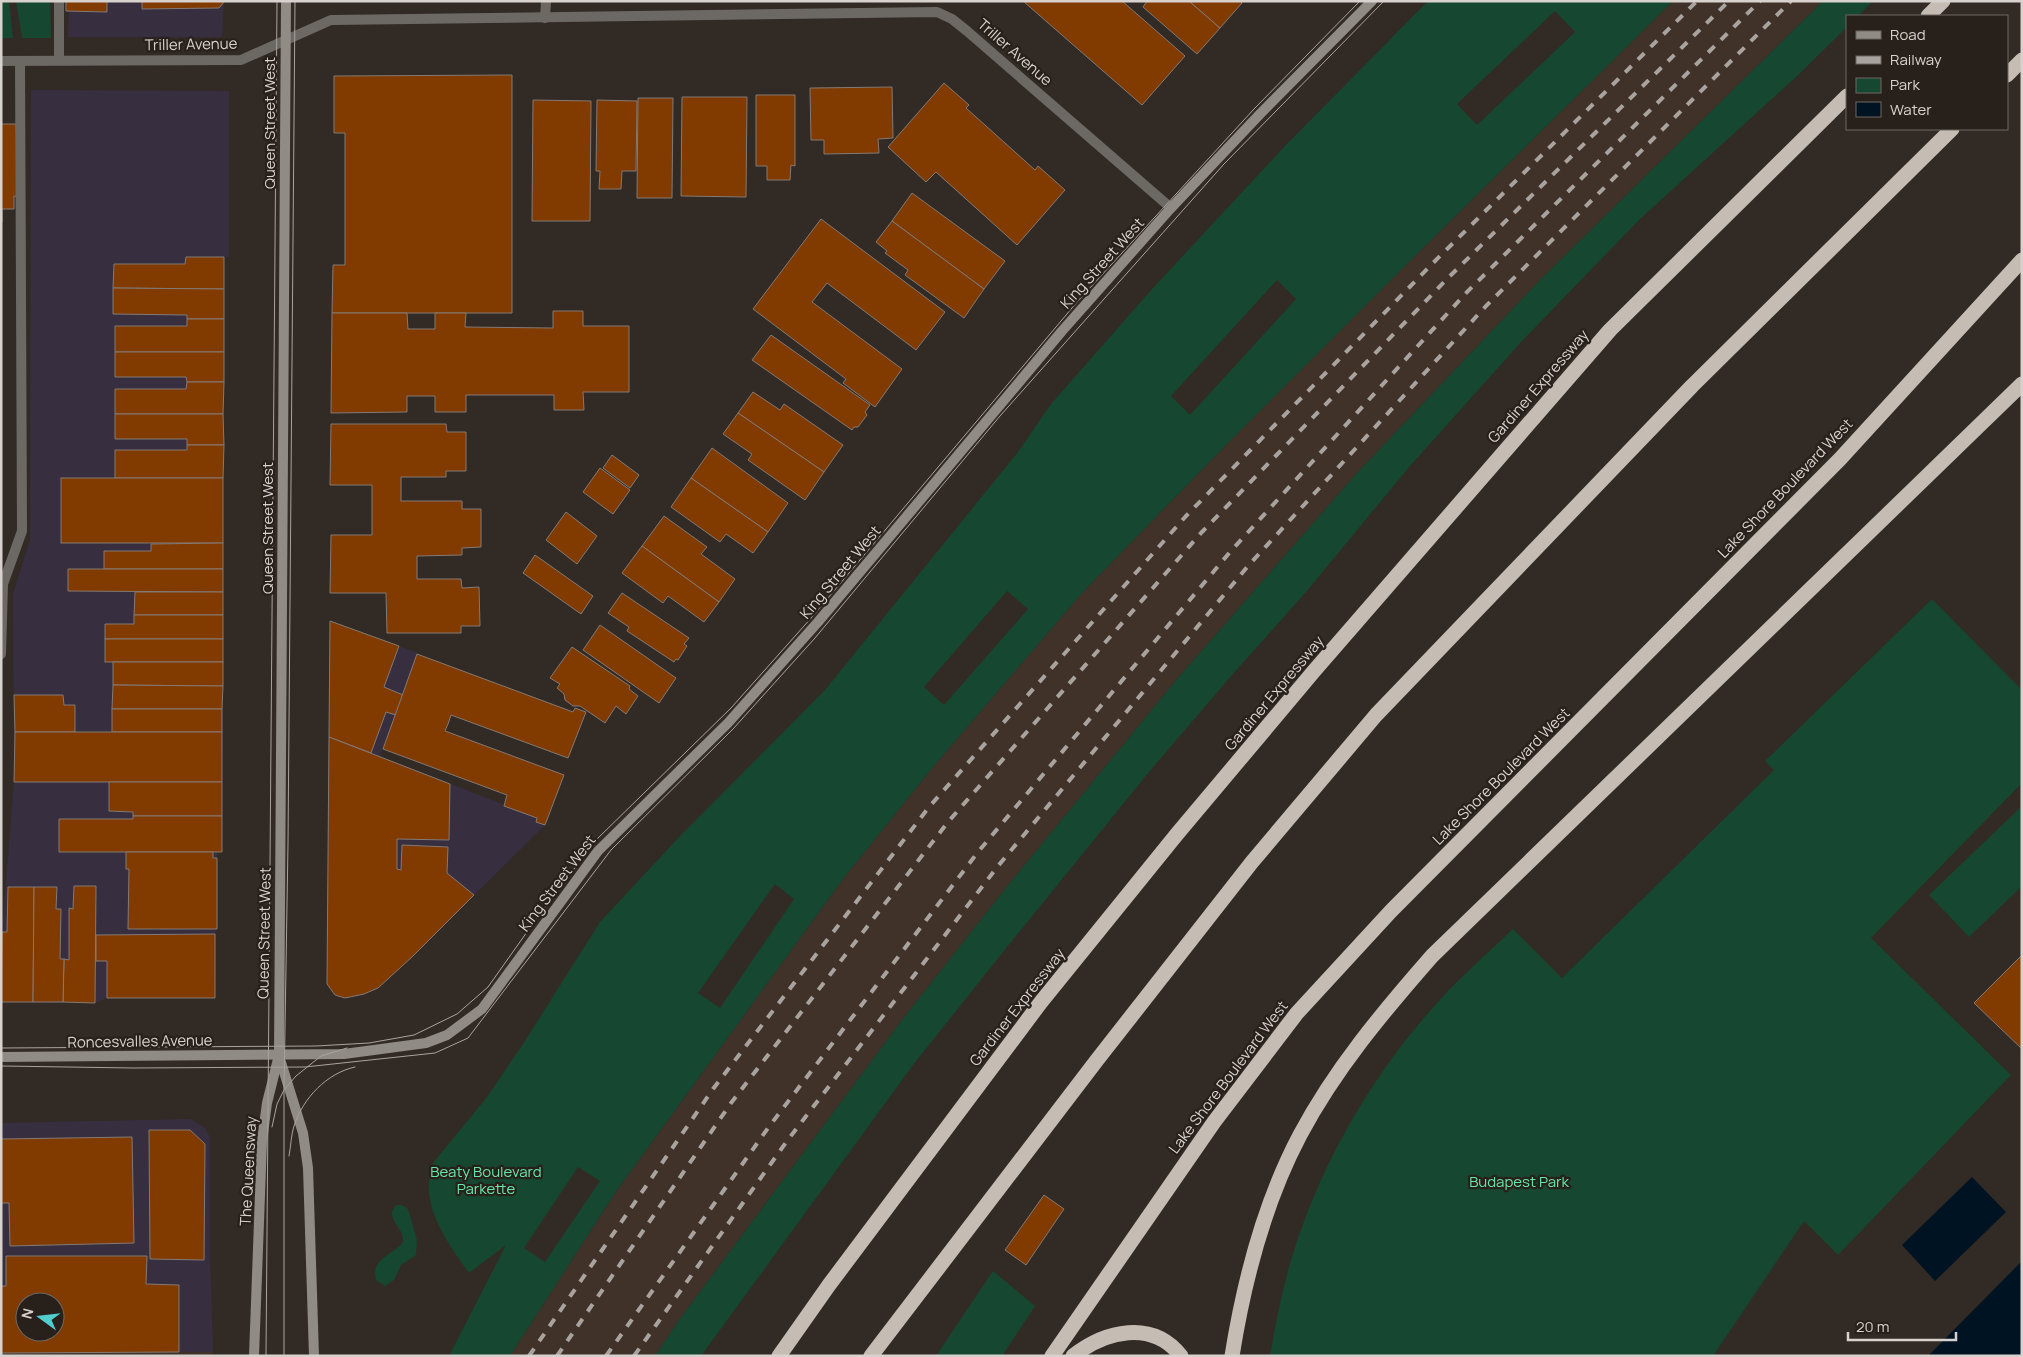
<svg xmlns="http://www.w3.org/2000/svg" width="2023" height="1357" font-family="Manrope,sans-serif">
<style>
.commercial{fill:#372f40;fill-rule:evenodd}
.built{fill:#403229}
.green{fill:#164730;fill-rule:evenodd}
.water{fill:#001323}
.building{fill:#813a00;stroke:#847a74;fill-rule:evenodd}
.lines{fill:none;stroke-linecap:round;stroke-linejoin:round}
.lane{stroke:#6c6965;stroke-width:10}
.street{stroke:#6c6965;stroke-width:10}
.secondary{stroke:#908b85;stroke-width:10}
.highway{stroke:#c5bdb4;stroke-width:15}
.tram{stroke:#a9a39f;stroke-width:1}
.rail{stroke:#a9a39f;stroke-width:4;stroke-dasharray:9 9;stroke-linecap:butt}
.labels{text-anchor:middle;dominant-baseline:central;stroke-width:4.5;stroke-linejoin:round;paint-order:stroke}
.street-label{font-size:15px;fill:#d8d2cf;stroke:#28201b}
.park-label{font-size:15px;fill:#66e6a8;stroke:#28201b}
</style>
<rect width="100%" height="100%" fill="#322a25"/>
<g class="commercial">
<polygon points="69,1 224,1 222,37 68,37"/>
<polygon points="31,90 229,91 229,257 224,257 224,289 222,852 217,852 217,858 215,998 107,998 95,1003 1,1002 2,932 14,782 13,594 30,540"/>
<polygon points="330,621 418,653 380,756 537,818 536,822 545,825 413,956 378,988 364,994 345,998 335,995 327,984"/>
<path d="M 191,1119 L 205,1128 L 210,1137 L 210,1256 L 213,1352 L 1,1353 L 1,1123 ZM 25,1302 L 55,1302 L 55,1332 L 25,1332 Z"/>
</g>
<g class="built">
<polygon points="1673,1 1823,1 1539,281 1356,474 1177,679 1009,884 905,1016 679,1320 655,1356 510,1356 615,1193 843,879 933,767 1082,593 1228,443 1411,260"/>
<polygon points="213,1352 212,1356 1,1356 1,1353"/>
</g>
<g class="green">
<polygon points="1,1 9,1 13,38 1,38"/>
<polygon points="16,1 50,1 51,38 22,38"/>
<path d="M 1428,1 L 1673,1 L 1411,260 L 1228,443 L 1082,593 L 933,767 L 843,879 L 615,1193 L 510,1356 L 449,1356 L 506,1245 L 469,1273 C 446,1241 418,1203 433,1163 L 487,1097 L 523,1044 L 600,922 L 680,836 L 825,690 L 1018,452 L 1051,404 L 1153,288 L 1285,146 ZM 1555,11 L 1575,32 L 1477,125 L 1457,104 ZM 1277,280 L 1296,299 L 1190,415 L 1171,396 ZM 1007,591 L 1028,609 L 944,705 L 924,687 ZM 775,884 L 794,899 L 720,1008 L 698,993 ZM 578,1167 L 600,1181 L 545,1262 L 524,1248 Z"/>
<polygon points="1823,1 1873,1 1858,16 1847,16 1847,27 1796,77 1639,220 1523,340 1410,466 1306,592 1232,675 1149,772 1007,947 913,1065 701,1356 655,1356 679,1320 905,1016 1009,884 1177,679 1356,474 1539,281"/>
<path d="M 1932,599 L 2022,690 L 2022,783 L 1871,938 L 2011,1075 L 1838,1255 L 1804,1221 L 1713,1356 L 1270,1356 C 1275,1326 1281,1296 1289,1267 C 1317,1170 1369,1078 1437,1003 C 1460,977 1488,953 1513,929 L 1562,978 L 1774,770 L 1765,761 Z"/>
<polygon points="2022,806 2022,886 1969,937 1929,895"/>
<path d="M 397,1205 L 402,1205 L 408,1209 L 417,1240 L 416,1255 L 401,1265 L 394,1280 L 385,1286 L 376,1280 C 370,1259 393,1255 403,1242 C 405,1227 382,1217 397,1205 Z"/>
<polygon points="993,1271 1035,1306 1002,1356 936,1356"/>
</g>
<g class="water">
<polygon points="1972,1177 2006,1212 1935,1281 1902,1245"/>
<polygon points="2022,1261 2022,1356 1928,1356"/>
</g>
<g class="building">
<polygon points="66,1 107,1 107,12 66,11"/>
<polygon points="142,1 224,1 224,2 219,8 142,9"/>
<polygon points="1023,1 1122,1 1185,56 1142,105"/>
<polygon points="1147,1 1189,1 1220,28 1197,54 1143,7"/>
<polygon points="1189,1 1240,1 1242,3 1220,28"/>
<polygon points="512,75 512,313 332,313 333,265 345,265 345,133 334,133 334,76"/>
<polygon points="944,83 969,105 966,108 1035,170 1038,166 1065,190 1017,245 936,172 926,182 888,147"/>
<polygon points="892,87 893,138 878,139 879,153 824,154 824,140 811,140 810,88"/>
<polygon points="756,95 795,95 795,166 791,165 790,180 767,180 767,166 756,166"/>
<polygon points="682,97 747,97 746,197 681,196"/>
<polygon points="638,98 673,98 672,198 637,198"/>
<polygon points="533,100 591,101 590,221 532,221"/>
<polygon points="597,100 637,101 636,171 622,171 621,189 599,189 600,171 596,171"/>
<polygon points="1,124 16,124 19,197 14,196 14,209 2,209 2,222 1,222"/>
<polygon points="912,193 1005,261 984,289 892,221"/>
<polygon points="821,219 945,312 916,350 827,283 812,302 902,369 875,407 843,383 846,379 753,309"/>
<polygon points="892,221 984,289 964,318 905,275 908,270 885,253 887,251 876,242"/>
<polygon points="186,257 224,257 224,289 113,288 114,264 185,264"/>
<polygon points="113,288 224,289 224,319 187,319 187,315 113,314"/>
<polygon points="553,311 583,311 583,326 629,326 629,392 583,392 584,410 554,410 554,395 466,395 466,412 435,412 435,396 407,396 407,412 331,413 332,313 407,313 408,329 435,329 435,313 466,313 465,327 553,328"/>
<polygon points="187,319 224,319 224,352 115,352 115,326 187,326"/>
<polygon points="771,335 870,405 865,412 867,415 858,427 854,427 852,430 752,360"/>
<polygon points="115,352 224,352 224,382 187,382 186,377 115,377"/>
<polygon points="187,382 224,382 223,414 115,414 115,389 186,389"/>
<polygon points="753,392 780,410 784,404 843,445 824,472 738,413"/>
<polygon points="738,413 824,472 805,500 748,460 752,454 723,434"/>
<polygon points="115,414 223,414 224,445 187,445 187,439 115,439"/>
<polygon points="331,424 446,424 447,432 466,432 466,471 446,471 446,477 401,477 401,501 462,501 462,509 481,509 481,547 462,548 462,555 417,556 417,579 461,579 462,588 479,587 480,626 461,626 461,633 387,633 386,593 330,593 331,535 372,535 372,485 330,485"/>
<polygon points="187,445 224,445 223,478 115,478 115,450 187,450"/>
<polygon points="712,448 788,503 768,532 691,478"/>
<polygon points="612,455 639,475 630,488 603,468"/>
<polygon points="600,468 630,490 613,514 583,492"/>
<rect x="61" y="478" width="162" height="65"/>
<polygon points="691,478 768,532 753,553 726,534 720,542 671,507"/>
<polygon points="566,512 597,536 577,564 546,540"/>
<polygon points="664,516 707,547 701,554 735,579 719,602 642,546"/>
<polygon points="223,543 223,569 104,569 104,551 151,551 151,544"/>
<polygon points="642,546 719,602 704,622 668,596 663,603 622,573"/>
<polygon points="535,555 593,596 581,614 523,573"/>
<polygon points="68,569 223,569 223,592 68,591"/>
<polygon points="135,592 223,592 223,615 134,615"/>
<polygon points="622,593 689,638 684,644 687,646 678,660 676,659 674,662 627,631 629,627 608,613"/>
<polygon points="134,615 223,615 223,639 105,639 105,624 134,624"/>
<polygon points="330,621 399,646 384,687 403,695 396,715 386,712 371,753 329,737"/>
<polygon points="600,625 676,678 659,703 583,650"/>
<rect x="105" y="639" width="118" height="23"/>
<polygon points="572,647 630,686 629,689 638,696 626,714 616,706 605,723 580,706 573,706 565,700 564,694 557,688 560,684 550,678"/>
<polygon points="417,654 573,712 575,708 586,712 568,758 451,715 448,724 445,731 564,775 545,825 536,822 537,818 504,806 507,795 383,749"/>
<polygon points="113,662 223,662 223,686 113,685"/>
<polygon points="113,685 223,686 222,709 112,709"/>
<polygon points="14,695 63,695 64,705 75,705 75,732 15,732"/>
<rect x="112" y="709" width="110" height="23"/>
<polygon points="15,732 222,732 222,782 14,782"/>
<polygon points="329,737 450,784 449,840 397,839 397,869 401,870 402,845 448,847 447,873 474,895 413,956 378,988 364,994 345,998 335,995 327,984"/>
<polygon points="109,782 222,782 222,816 133,816 133,812 109,811"/>
<polygon points="133,816 222,816 222,852 59,852 59,819 133,819"/>
<polygon points="126,852 213,852 213,858 217,858 217,929 128,929 129,869 126,869"/>
<polygon points="74,886 96,886 95,1003 63,1002 64,959 69,960 69,908 73,909"/>
<polygon points="8,887 34,887 33,1002 1,1002 2,932 7,932"/>
<polygon points="34,887 57,887 56,909 61,909 60,959 64,959 63,1002 33,1002"/>
<polygon points="215,934 215,998 107,998 107,961 96,961 96,935"/>
<polygon points="2022,955 2022,1049 1974,1003"/>
<polygon points="149,1130 190,1130 205,1144 204,1260 150,1259"/>
<polygon points="132,1137 134,1243 10,1246 9,1203 1,1203 1,1139"/>
<polygon points="1044,1195 1064,1209 1026,1265 1005,1250"/>
<path d="M 6,1256 L 147,1256 L 146,1284 L 179,1285 L 179,1352 L 1,1353 L 1,1286 L 6,1286 ZM 25,1302 L 55,1302 L 55,1332 L 25,1332 Z"/>
</g>
<g class="lines">
<g class="lane">
<polyline points="545,18 546,1"/>
<polyline points="59,60 59,1"/>
<polyline points="1,654 3,584 22,531 20,61"/>
</g>
<polyline class="street" points="1,61 241,60 331,20 937,12 952,19 967,31 1171,208"/>
<g class="secondary">
<polyline points="279,1056 303,1133 308,1168 314,1356"/>
<polyline points="1,1057 344,1054 426,1043 447,1035 482,1009 598,851 728,723 818,622 1062,331 1171,208 1260,114 1372,1"/>
<polyline points="254,1356 262,1141 267,1103 279,1055 286,1"/>
</g>
<g class="highway">
<polyline points="1928,16 1943,1"/>
<polyline points="2007,75 2022,60"/>
<polyline points="779,1356 829,1285 1041,1002 1177,834 1314,671 1610,330 1847,96"/>
<polyline points="871,1356 1097,1060 1252,862 1376,715 1692,386 1952,129"/>
<polyline points="1052,1356 1214,1122 1297,1013 1391,911 1840,459 2022,260"/>
<path d="M 1073,1356 C 1105,1331 1152,1319 1181,1356"/>
<path d="M 1232,1356 C 1244,1281 1264,1203 1300,1135 C 1335,1069 1383,1012 1432,956 L 2022,384"/>
</g>
<g class="tram">
<polyline points="1,1048 316,1046 369,1043 414,1035 457,1014 488,987 539,915 596,840 731,708 812,617 1077,302 1254,109 1360,1"/>
<polyline points="1,1066 133,1068 305,1067 435,1053 468,1038 611,850 733,729 815,638 1000,416 1224,164 1384,1"/>
<polyline points="272,1127 277,1104 284,1090 296,1076 321,1056 347,1048"/>
<path d="M 289,1156 C 291,1146 291,1135 294,1126 C 303,1098 327,1073 355,1067"/>
<polyline points="266,1356 277,1"/>
<polyline points="284,1356 284,1090 288,843 295,1"/>
</g>
<g class="rail">
<polyline points="529,1356 713,1089 929,807 1186,516 1434,262 1697,1"/>
<polyline points="557,1356 731,1103 948,822 1201,533 1449,277 1729,1"/>
<polyline points="606,1356 768,1128 978,852 1230,552 1467,292 1760,1"/>
<polyline points="634,1356 787,1141 998,866 1248,566 1486,306 1791,1"/>
</g>
</g>
<g class="labels">
<g class="street-label">
<text transform="translate(191 44) rotate(-1)">Triller Avenue</text>
<text transform="translate(1015 52) rotate(41)">Triller Avenue</text>
<text transform="translate(269 123) rotate(-90)">Queen Street West</text>
<text transform="translate(1102 263) rotate(-48)">King Street West</text>
<text transform="translate(1538 386) rotate(-49)">Gardiner Expressway</text>
<text transform="translate(1785 488) rotate(-46)">Lake Shore Boulevard West</text>
<text transform="translate(267 528) rotate(-90)">Queen Street West</text>
<text transform="translate(840 572) rotate(-50)">King Street West</text>
<text transform="translate(1274 693) rotate(-50)">Gardiner Expressway</text>
<text transform="translate(1501 776) rotate(-45)">Lake Shore Boulevard West</text>
<text transform="translate(557 883) rotate(-53)">King Street West</text>
<text transform="translate(264 933) rotate(-89)">Queen Street West</text>
<text transform="translate(1017 1007) rotate(-52)">Gardiner Expressway</text>
<text transform="translate(140 1041) rotate(-1)">Roncesvalles Avenue</text>
<text transform="translate(1228 1077) rotate(-53)">Lake Shore Boulevard West</text>
<text transform="translate(248 1171) rotate(-87)">The Queensway</text>
</g>
<g class="park-label">
<text x="486" y="1171">Beaty Boulevard<tspan x="486" dy="17">Parkette</tspan></text>
<text x="1519" y="1181">Budapest Park</text>
</g>
</g>
<rect width="2023" height="1357" fill="none" stroke="#d8d2cf" stroke-width="5"/>
<rect x="1846" y="15" width="162" height="115" fill="#28201b" stroke="#6e6763"/>
<rect x="1856" y="31" width="25" height="8" fill="#908b85" stroke="#6e6763"/>
<text x="1890" y="40" font-size="15" fill="#d8d2cf">Road</text>
<rect x="1856" y="56" width="25" height="8" fill="#a9a39f" stroke="#6e6763"/>
<text x="1890" y="65" font-size="15" fill="#d8d2cf">Railway</text>
<rect x="1856" y="78" width="25" height="15" fill="#164730" stroke="#6e6763"/>
<text x="1890" y="90" font-size="15" fill="#d8d2cf">Park</text>
<rect x="1856" y="102" width="25" height="15" fill="#001323" stroke="#6e6763"/>
<text x="1890" y="115" font-size="15" fill="#d8d2cf">Water</text>
<g transform="translate(40 1317) rotate(285)"><circle r="24" fill="#28201b" stroke="#6e6763"/>
<path d="M0-4L9 19L0 12L-9 19Z" fill="#52cdce"/>
<text y="-8" font-size="14" font-weight="bold" text-anchor="middle" fill="#d8d2cf">N</text>
</g>
<path d="M1848 1332v8h108v-8" fill="none" stroke="#d8d2cf" stroke-width="2.5"/>
<text x="1856" y="1332" font-size="15" fill="#d8d2cf" stroke="#28201b" stroke-width="4" paint-order="stroke">20 m</text>
</svg>
